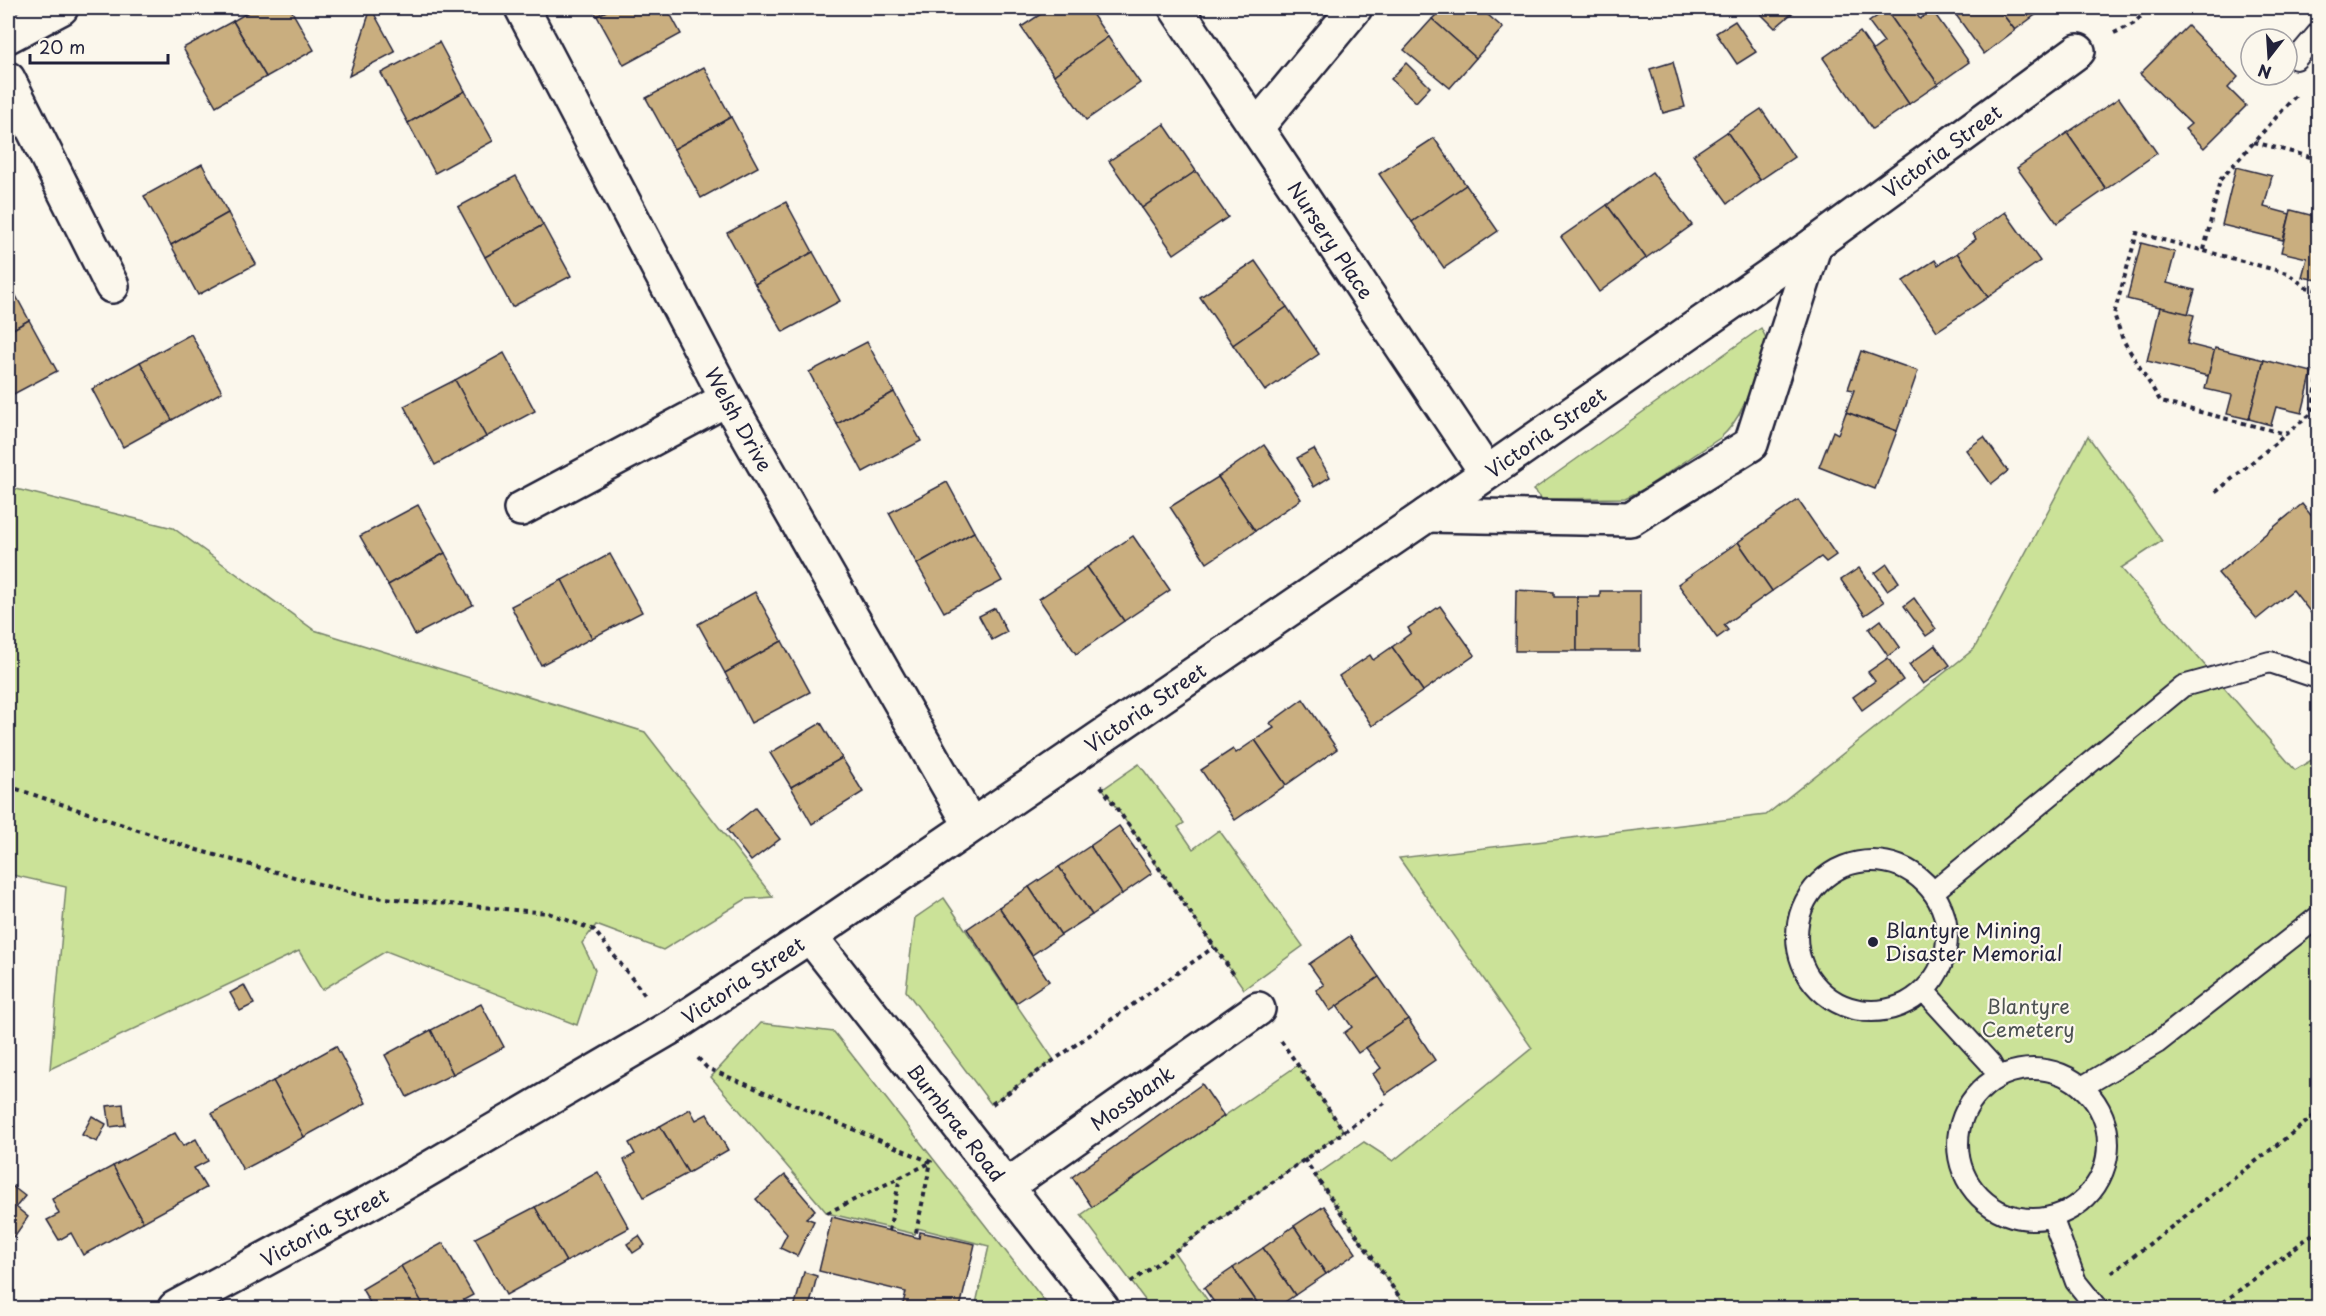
<svg xmlns="http://www.w3.org/2000/svg" width="2326" height="1316" font-family="'Playpen Sans',sans-serif">
<style>
.green{fill:#cbe298;stroke:#76826a;stroke-width:1.5}
.building{fill:#c9ae7f;stroke:#22223b;stroke-width:1.5}
.lines{fill:none;stroke-linecap:round;stroke-linejoin:round}
.service-casing{stroke:#22223b;stroke-width:24}
.minor-casing{stroke:#22223b;stroke-width:38}
.path{stroke:#22223b;stroke-width:4;stroke-dasharray:4.5 4.5;stroke-linecap:butt}
.service{stroke:#fbf7ec;stroke-width:20}
.minor{stroke:#fbf7ec;stroke-width:33}
.poi-dot{fill:#22223b;stroke:#fbf7ec;stroke-width:2}
.labels{text-anchor:middle;dominant-baseline:central;stroke-width:4.5;stroke-linejoin:round;paint-order:stroke}
.street-label{font-size:20px;fill:#22223b;stroke:#fbf7ec}
.poi-label{font-size:20px;fill:#22223b;stroke:#fbf7ec;text-anchor:start}
.park-label{font-size:20px;fill:#4c5252;stroke:#fbf7ec}
</style>
<rect width="100%" height="100%" fill="#fbf7ec"/>
<filter id="ink" filterUnits="userSpaceOnUse"><feTurbulence type="fractalNoise" baseFrequency=".0167" numOctaves="2"/><feDisplacementMap in="SourceGraphic" scale="12" xChannelSelector="R" yChannelSelector="G"/><feConvolveMatrix kernelMatrix="1 2 1 2 8 2 1 2 1" color-interpolation-filters="sRGB"/></filter>
<g filter="url(#ink)">
<g class="green">
<path d="M 1761,328 L 1767,340 C 1755,373 1747,415 1720,438 L 1642,490 L 1625,498 L 1542,499 L 1533,490 Z"/>
<polygon points="2088,436 2162,541 2121,568 2295,770 2318,756 2318,1308 1407,1308 1315,1176 1364,1142 1393,1161 1532,1048 1399,858 1766,815 1974,649"/>
<polygon points="8,487 173,528 314,630 645,732 773,897 746,899 663,950 596,925 582,943 595,970 577,1025 386,951 322,990 299,951 50,1069 66,887 8,874"/>
<polygon points="1139,764 1184,823 1178,827 1193,849 1219,830 1303,946 1244,989 1103,789"/>
<polygon points="944,898 1054,1060 991,1104 906,991 915,918"/>
<polygon points="761,1023 834,1032 1050,1308 975,1308 989,1246 917,1228 915,1234 827,1213 711,1077"/>
<polygon points="1298,1065 1344,1131 1174,1252 1213,1308 1151,1308 1081,1215"/>
</g>
<g class="building">
<polygon points="255,8 290,8 314,50 266,77 233,21"/>
<polygon points="371,8 395,52 349,76"/>
<polygon points="592,8 612,8 597,16"/>
<polygon points="612,8 667,8 681,34 624,65 597,16"/>
<polygon points="1050,8 1088,8 1108,37 1054,75 1021,27"/>
<polygon points="1443,8 1480,8 1503,28 1476,58 1432,19"/>
<polygon points="1755,8 1798,8 1775,28"/>
<polygon points="1889,8 1912,8 1920,19 1932,10 1969,62 1938,84 1886,10"/>
<polygon points="1951,8 1998,8 2015,30 1984,54"/>
<polygon points="1998,8 2045,8 2015,30"/>
<polygon points="1886,10 1938,84 1909,104 1872,51 1884,42 1869,22"/>
<polygon points="1432,19 1476,58 1450,88 1404,50"/>
<polygon points="233,21 266,77 216,106 183,48"/>
<polygon points="1735,21 1756,52 1737,64 1716,33"/>
<polygon points="2188,26 2238,77 2228,88 2246,106 2204,148 2185,129 2191,124 2140,74"/>
<polygon points="1860,32 1909,104 1872,129 1823,58"/>
<polygon points="1108,37 1140,83 1086,120 1054,75"/>
<polygon points="439,42 465,91 408,123 381,73"/>
<polygon points="1673,62 1685,107 1663,113 1650,69"/>
<polygon points="1406,63 1430,87 1416,102 1391,79"/>
<polygon points="704,67 731,117 674,149 646,98"/>
<polygon points="465,91 493,141 435,173 408,123"/>
<polygon points="2119,98 2157,153 2106,189 2067,133"/>
<polygon points="1761,109 1794,157 1760,180 1727,132"/>
<polygon points="731,117 758,167 701,198 674,149"/>
<polygon points="1164,124 1196,171 1142,208 1109,161"/>
<polygon points="1727,132 1760,180 1728,203 1693,155"/>
<polygon points="2067,133 2106,189 2057,223 2017,168"/>
<polygon points="1434,138 1466,185 1412,222 1379,174"/>
<polygon points="202,164 228,213 171,245 144,196"/>
<polygon points="2236,167 2272,176 2264,207 2290,214 2283,240 2222,225"/>
<polygon points="1196,171 1228,217 1174,254 1142,208"/>
<polygon points="1652,172 1692,225 1646,258 1607,205"/>
<polygon points="516,176 543,225 485,257 458,207"/>
<polygon points="1466,185 1498,231 1444,268 1412,222"/>
<polygon points="786,202 813,252 755,284 727,233"/>
<polygon points="1607,205 1646,258 1599,292 1561,237"/>
<polygon points="2291,210 2318,217 2318,280 2302,277 2307,258 2281,252"/>
<polygon points="2005,212 2040,261 1988,297 1957,253 1976,239 1973,234"/>
<polygon points="228,213 256,264 198,295 171,245"/>
<polygon points="543,225 571,276 512,307 485,257"/>
<polygon points="2141,243 2175,252 2167,283 2195,290 2188,314 2127,299"/>
<polygon points="813,252 840,301 783,332 755,284"/>
<polygon points="1957,253 1988,297 1937,331 1903,281 1935,260 1938,265"/>
<polygon points="1255,261 1287,307 1233,345 1200,297"/>
<polygon points="8,281 29,320 8,332"/>
<polygon points="1287,307 1319,354 1265,391 1233,345"/>
<polygon points="2160,307 2194,315 2187,344 2215,351 2208,376 2147,361"/>
<polygon points="29,320 57,371 8,397 8,332"/>
<polygon points="191,334 222,392 172,420 140,362"/>
<polygon points="867,342 894,392 837,424 809,372"/>
<polygon points="2215,348 2264,360 2249,419 2227,414 2232,395 2205,389"/>
<polygon points="1861,351 1918,371 1897,431 1846,412 1854,390 1848,389"/>
<polygon points="504,353 535,411 486,437 455,380"/>
<polygon points="2264,360 2312,372 2302,413 2276,407 2271,425 2249,419"/>
<polygon points="140,362 172,420 123,447 92,389"/>
<polygon points="455,380 486,437 435,465 404,406"/>
<polygon points="894,392 921,441 863,472 837,424"/>
<polygon points="1846,412 1897,431 1875,489 1819,467 1833,431 1838,434"/>
<polygon points="1984,437 2008,471 1991,484 1966,450"/>
<polygon points="1264,445 1301,499 1255,531 1218,477"/>
<polygon points="1314,449 1330,477 1314,487 1297,458"/>
<polygon points="1218,477 1255,531 1207,563 1170,507"/>
<polygon points="947,482 974,532 917,564 889,513"/>
<polygon points="1798,500 1836,555 1826,562 1821,557 1772,591 1738,542"/>
<polygon points="2302,504 2318,524 2318,622 2293,590 2257,619 2218,573"/>
<polygon points="418,505 445,553 388,585 360,536"/>
<polygon points="974,532 1002,581 944,612 917,564"/>
<polygon points="1133,536 1170,590 1124,621 1087,567"/>
<polygon points="1738,542 1772,591 1724,625 1728,630 1717,638 1678,584"/>
<polygon points="445,553 473,605 415,635 388,585"/>
<polygon points="610,554 642,612 592,638 562,580"/>
<polygon points="1887,564 1899,582 1887,590 1875,573"/>
<polygon points="1087,567 1124,621 1076,654 1039,599"/>
<polygon points="1859,568 1884,602 1865,615 1841,580"/>
<polygon points="562,580 592,638 541,665 511,606"/>
<polygon points="1516,590 1554,592 1554,597 1577,597 1577,651 1515,651"/>
<polygon points="1600,591 1640,591 1640,651 1577,651 1577,597 1600,597"/>
<polygon points="755,592 782,641 725,673 698,624"/>
<polygon points="1914,598 1936,629 1926,636 1904,606"/>
<polygon points="1440,606 1475,655 1423,691 1392,647 1411,633 1408,628"/>
<polygon points="995,608 1007,632 992,640 979,616"/>
<polygon points="1881,620 1900,647 1888,656 1869,629"/>
<polygon points="782,641 810,692 751,723 725,673"/>
<polygon points="1935,645 1950,665 1923,684 1909,665"/>
<polygon points="1392,647 1423,691 1372,726 1339,676 1370,655 1373,660"/>
<polygon points="1888,658 1903,680 1862,710 1853,697 1875,681 1868,672"/>
<polygon points="1303,699 1337,749 1286,785 1255,740 1274,728 1270,723"/>
<polygon points="821,723 842,758 791,787 770,753"/>
<polygon points="1255,740 1286,785 1235,820 1201,770 1233,749 1236,753"/>
<polygon points="842,758 863,792 812,824 791,787"/>
<polygon points="755,808 780,839 751,861 727,830"/>
<polygon points="1119,826 1152,873 1122,894 1090,846"/>
<polygon points="1090,846 1122,894 1092,915 1059,867"/>
<polygon points="1059,867 1092,915 1061,935 1029,887"/>
<polygon points="1029,887 1061,935 1032,955 999,907"/>
<polygon points="999,907 1049,981 1016,1003 967,929"/>
<polygon points="1350,936 1379,977 1330,1011 1316,990 1324,985 1309,964"/>
<polygon points="1379,977 1408,1019 1358,1053 1344,1033 1352,1027 1337,1006"/>
<polygon points="244,985 254,1004 240,1011 230,993"/>
<polygon points="481,1004 504,1047 453,1074 431,1030"/>
<polygon points="1408,1019 1435,1060 1386,1094 1373,1074 1381,1068 1366,1048"/>
<polygon points="431,1030 453,1074 407,1097 385,1055"/>
<polygon points="336,1046 366,1103 304,1137 273,1081"/>
<polygon points="273,1081 304,1137 243,1170 212,1113"/>
<polygon points="1202,1084 1224,1116 1092,1207 1072,1177"/>
<polygon points="123,1104 125,1125 110,1127 107,1106"/>
<polygon points="690,1109 696,1120 707,1114 728,1150 688,1173 660,1126"/>
<polygon points="92,1116 106,1124 97,1142 82,1135"/>
<polygon points="660,1126 688,1173 644,1197 624,1160 635,1154 629,1143"/>
<polygon points="175,1133 183,1146 196,1139 208,1161 194,1168 206,1188 143,1222 113,1166"/>
<polygon points="113,1166 143,1222 83,1255 71,1233 59,1240 47,1220 59,1214 52,1199"/>
<polygon points="598,1172 629,1228 566,1262 535,1207"/>
<polygon points="785,1175 815,1210 806,1218 814,1221 797,1256 780,1248 787,1234 756,1199"/>
<polygon points="8,1183 25,1196 16,1207 28,1217 14,1237 8,1232"/>
<polygon points="1324,1206 1356,1253 1326,1274 1294,1226"/>
<polygon points="535,1207 566,1262 506,1295 475,1238"/>
<polygon points="832,1217 915,1237 919,1238 920,1232 975,1244 960,1308 902,1307 906,1292 819,1271"/>
<polygon points="1294,1226 1326,1274 1295,1295 1263,1248"/>
<polygon points="639,1236 645,1245 633,1253 627,1244"/>
<polygon points="443,1243 473,1295 449,1308 425,1308 401,1266"/>
<polygon points="1263,1248 1295,1295 1276,1308 1261,1308 1233,1268"/>
<polygon points="401,1266 425,1308 373,1308 362,1289"/>
<polygon points="1233,1268 1261,1308 1218,1308 1204,1288"/>
<polygon points="804,1272 817,1276 809,1308 794,1308"/>
</g>
<g class="lines">
<defs>
<g id="service">
<polyline points="2296,59 2318,33"/>
<circle cx="1872" cy="936" r="75"/>
<polyline points="1933,892 2183,686 2270,662 2318,678"/>
<polyline points="1924,991 1990,1063 1998,1077"/>
<circle cx="2033" cy="1144" r="75"/>
<polyline points="2082,1087 2157,1043 2318,917"/>
<polyline points="2052,1217 2076,1282 2097,1308"/>
</g>
<g id="minor">
<path id="s1" d="M 522,8 L 727,399 L 970,824"/>
<path id="s2" d="M 1176,8 L 1486,472"/>
<polyline points="8,36 61,8"/>
<polyline points="8,79 112,286"/>
<polyline points="1257,127 1355,8"/>
<polyline points="521,509 727,399"/>
<polyline points="1427,515 1630,519 1751,444 1815,244"/>
<path id="s3" d="M 810,936 L 1102,1308"/>
<path id="s4" d="M 1007,1186 L 1258,1009"/>
<path id="s5" d="M 175,1308 L 396,1188 L 671,1027 L 810,936 L 1427,515 L 1815,244 L 2078,51"/>
</g>
</defs>
<use href="#service" class="service-casing"/>
<use href="#minor" class="minor-casing"/>
<g class="path">
<polyline points="2114,33 2133,24 2150,8"/>
<polyline points="2254,142 2318,159"/>
<polyline points="2204,250 2220,180 2298,93"/>
<polyline points="2318,290 2306,287 2287,273 2137,233 2114,314 2123,340 2161,402 2286,434 2311,414 2318,380"/>
<polyline points="2318,325 2315,338 2318,344"/>
<polyline points="2216,492 2285,435"/>
<polyline points="8,786 197,850 362,896 548,913 594,930 645,995"/>
<polyline points="1101,786 1235,976"/>
<polyline points="1281,1041 1344,1131"/>
<polyline points="698,1058 707,1068 931,1162 915,1237"/>
<polyline points="992,1104 1214,947"/>
<polyline points="1304,1159 1407,1308"/>
<polyline points="827,1213 932,1162"/>
<polyline points="889,1231 900,1177"/>
<polyline points="2112,1273 2318,1113"/>
<polyline points="1131,1282 1386,1102"/>
<polyline points="2216,1308 2318,1230"/>
</g>
<use href="#service" class="service"/>
<use href="#minor" class="minor"/>
</g>
</g>
<circle class="poi-dot" cx="1873" cy="942" r="6"/>
<g class="labels">
<g class="street-label">
<text stroke="none"><textPath href="#s5" startOffset="2114">Victoria Street</textPath></text>
<text stroke="none"><textPath href="#s2" startOffset="279">Nursery Place</textPath></text>
<text stroke="none"><textPath href="#s1" startOffset="465">Welsh Drive</textPath></text>
<text stroke="none"><textPath href="#s5" startOffset="1628">Victoria Street</textPath></text>
<text stroke="none"><textPath href="#s5" startOffset="1142">Victoria Street</textPath></text>
<text stroke="none"><textPath href="#s5" startOffset="656">Victoria Street</textPath></text>
<text stroke="none"><textPath href="#s4" startOffset="153">Mossbank</textPath></text>
<text stroke="none"><textPath href="#s3" startOffset="237">Burnbrae Road</textPath></text>
<text stroke="none"><textPath href="#s5" startOffset="170">Victoria Street</textPath></text>
</g>
<g class="poi-label">
<text x="1885" y="930">Blantyre Mining<tspan x="1885" dy="23">Disaster Memorial</tspan></text>
</g>
<g class="park-label">
<text x="2028" y="1006">Blantyre<tspan x="2028" dy="23">Cemetery</tspan></text>
</g>
</g>
<rect width="2326" height="1316" fill="none" stroke="#fbf7ec" stroke-width="30"/>
<rect x="15" y="15" width="2296" height="1286" fill="none" stroke="#22223b" stroke-width="2" filter="url(#ink)"/>
<g transform="translate(2269 57) rotate(197)"><circle r="28" fill="#fbf7ec" stroke="#a4a2a5" stroke-width="1.5"/>
<path d="M0-4.5L10 22L0 15L-10 22Z" fill="#22223b"/>
<text y="-9" font-size="16" font-weight="bold" text-anchor="middle" fill="#22223b">N</text>
</g>
<path d="M30 54v9h138v-9" fill="none" stroke="#22223b" stroke-width="3"/>
<text x="39" y="54" font-size="18" fill="#22223b" stroke="#fbf7ec" stroke-width="4.5" paint-order="stroke">20 m</text>
</svg>
